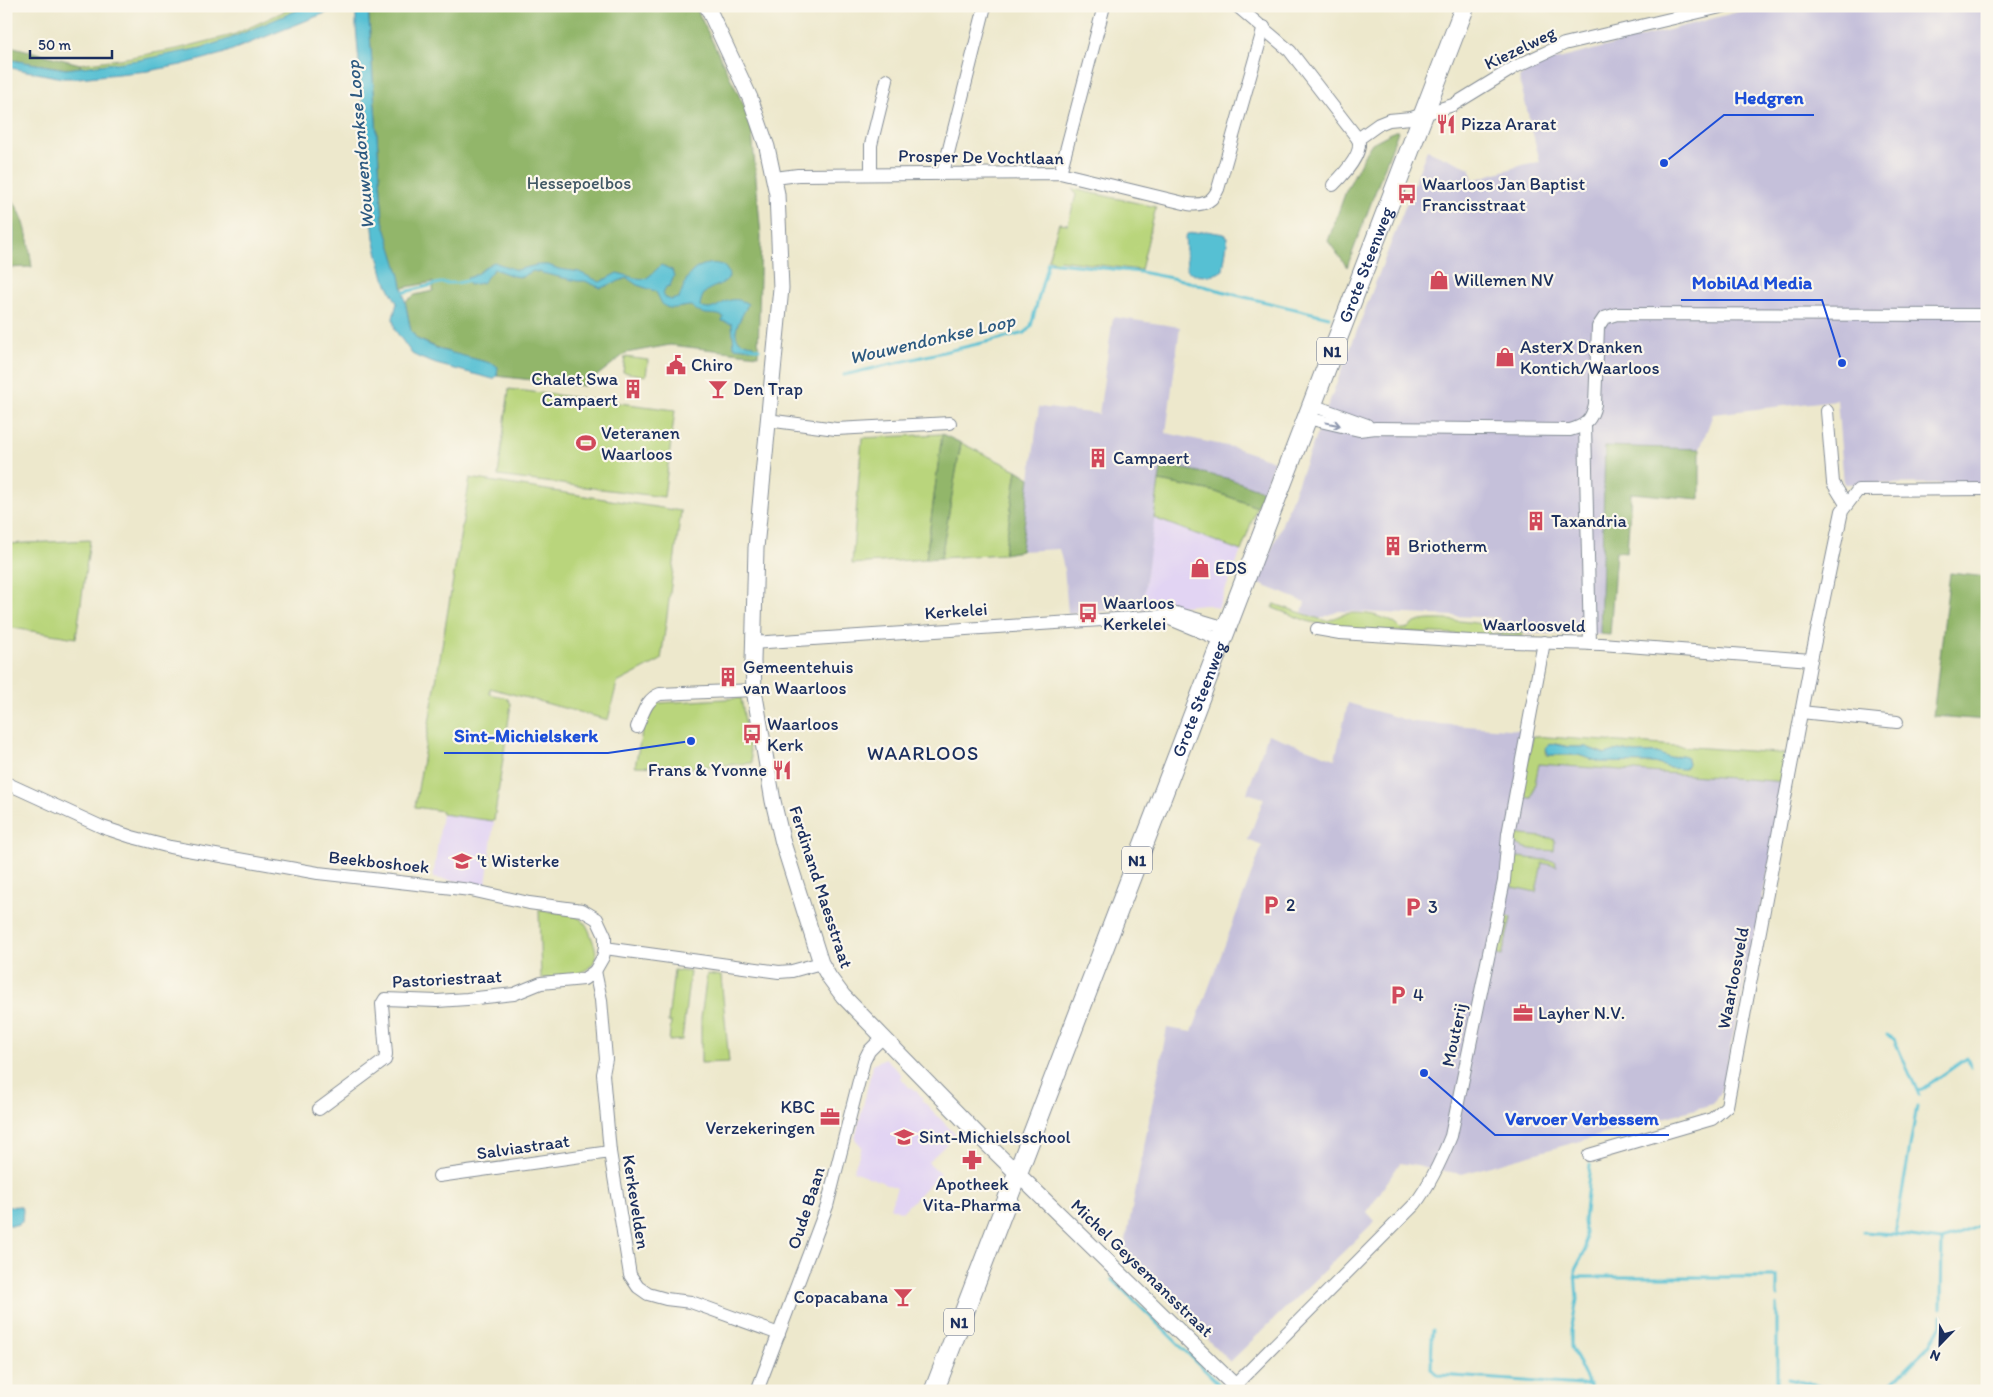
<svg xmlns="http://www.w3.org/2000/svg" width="1993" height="1397" font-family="Itim,sans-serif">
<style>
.built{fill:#e2d4f3}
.industrial{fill:#c5c0da}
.green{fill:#b9d57b;stroke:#6a826c;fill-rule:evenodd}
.forest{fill:#92b66b;stroke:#567264}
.water{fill:#57c0d3;stroke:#397898}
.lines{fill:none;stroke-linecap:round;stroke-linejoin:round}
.stream{stroke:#57c0d3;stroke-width:3}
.minor-casing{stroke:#848c95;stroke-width:14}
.tertiary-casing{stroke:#848c95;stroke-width:17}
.primary-casing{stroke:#848c95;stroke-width:21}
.minor{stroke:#fff;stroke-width:12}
.tertiary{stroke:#fff;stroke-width:15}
.primary{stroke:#fff;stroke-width:19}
.oneway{stroke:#8d97ae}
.labels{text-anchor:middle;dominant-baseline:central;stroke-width:4.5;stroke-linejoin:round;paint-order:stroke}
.shield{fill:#fbf7ec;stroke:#5e6b89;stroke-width:1}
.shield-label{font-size:16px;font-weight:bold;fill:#1b2f5e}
.street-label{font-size:18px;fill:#1b2f5e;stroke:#fbf7ec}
.poi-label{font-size:18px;fill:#1b2f5e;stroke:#fbf7ec;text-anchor:start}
.park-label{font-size:18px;fill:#425865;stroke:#fbf7ec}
.water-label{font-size:19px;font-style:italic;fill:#2d5a81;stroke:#fbf7ec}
.quarter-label{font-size:20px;letter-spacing:1px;fill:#1b2f5e;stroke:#fbf7ec}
.leader{fill:none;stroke:#1d4ed8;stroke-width:2}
.callout-dot{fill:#1d4ed8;stroke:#fbf7ec;stroke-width:2}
.callout-label{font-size:19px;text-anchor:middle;font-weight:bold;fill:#1d4ed8;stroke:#fbf7ec;stroke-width:4.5;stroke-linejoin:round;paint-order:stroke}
</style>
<rect width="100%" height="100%" fill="#fbf7ec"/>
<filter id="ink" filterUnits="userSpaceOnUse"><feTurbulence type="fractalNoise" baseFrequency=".02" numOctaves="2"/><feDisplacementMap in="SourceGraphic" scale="10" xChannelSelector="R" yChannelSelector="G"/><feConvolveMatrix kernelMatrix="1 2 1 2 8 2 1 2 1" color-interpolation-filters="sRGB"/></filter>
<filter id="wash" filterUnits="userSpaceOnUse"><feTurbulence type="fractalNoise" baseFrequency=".0096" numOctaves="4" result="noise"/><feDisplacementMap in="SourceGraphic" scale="20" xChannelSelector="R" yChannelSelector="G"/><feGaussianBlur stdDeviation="1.12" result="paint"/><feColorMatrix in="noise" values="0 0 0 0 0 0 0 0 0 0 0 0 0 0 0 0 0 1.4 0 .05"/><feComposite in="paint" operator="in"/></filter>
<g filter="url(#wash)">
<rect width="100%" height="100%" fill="#ede8cc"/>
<g class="built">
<polygon points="1154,518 1241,551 1218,608 1206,604 1142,609"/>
<polygon points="442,814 494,821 486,885 433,878"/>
<polygon points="885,1058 902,1075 900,1077 910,1088 912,1087 923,1098 922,1100 956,1135 928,1162 940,1173 902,1212 890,1207 897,1188 853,1171 862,1147 855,1139 873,1064"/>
</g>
<g class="industrial">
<polygon points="1760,6 1987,6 1987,483 1844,484 1837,400 1713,414 1700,449 1700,499 1631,493 1627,552 1616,551 1610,635 1500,633 1500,618 1339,611 1319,619 1302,612 1305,602 1257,583 1278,534 1427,150 1470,168 1473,180 1526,164 1540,162 1519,78 1532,66"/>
<polygon points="1113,317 1180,327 1166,433 1236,448 1274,461 1263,491 1230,479 1162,464 1142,609 1068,613 1064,568 1059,549 1021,551 1039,407 1099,414"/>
<polygon points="1348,703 1413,722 1521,730 1533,736 1521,797 1532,798 1539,764 1787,782 1721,1092 1713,1104 1462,1174 1400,1163 1367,1212 1375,1221 1230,1362 1123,1255 1167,1028 1192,1032 1262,846 1248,840 1264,798 1247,793 1268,734 1335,759"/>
</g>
<g class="green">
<path d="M 296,6 L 307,6 C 273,21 238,39 201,48 C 162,59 121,63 81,69 L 80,64 L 120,59 L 177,49 L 233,35 Z"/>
<polygon points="1073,189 1156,207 1141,270 1059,260 1057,262 1048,259 1059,223 1068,224 1076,195"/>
<polygon points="625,357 648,360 646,376 623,372"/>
<polygon points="509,389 675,410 664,497 498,476"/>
<polygon points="942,434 926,559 852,564 862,438"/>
<polygon points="961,443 1017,470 1004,554 941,558"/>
<polygon points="470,478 681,511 661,660 617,683 608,720 490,688 490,694 507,698 511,704 494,821 442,814 442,811 415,807"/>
<polygon points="1159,481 1213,491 1257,507 1241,551 1154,518"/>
<polygon points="90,540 76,638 6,627 6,544"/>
<path d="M 1274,604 L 1326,621 C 1333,620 1338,615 1345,614 C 1361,611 1390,616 1401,629 C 1411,629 1410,624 1418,622 C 1432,617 1477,622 1490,626 L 1491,634 L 1522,633 L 1523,637 L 1342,629 L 1307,621 L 1273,608 Z"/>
<polygon points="741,698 752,763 684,768 635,766 644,723 651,707 659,703"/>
<path d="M 1533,736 L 1792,754 L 1787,782 L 1539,764 L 1532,798 L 1520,797 ZM 1552,743 L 1569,747 L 1586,747 L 1606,754 L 1619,750 L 1635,753 L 1657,753 L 1670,758 L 1681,755 L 1686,756 L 1688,762 L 1685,769 L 1670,768 L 1654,763 L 1601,762 L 1578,755 L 1547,755 L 1546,751 Z"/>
<path d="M 1514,834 L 1551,838 L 1555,840 L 1554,851 C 1542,849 1511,852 1514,834 Z"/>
<polygon points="1518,857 1554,861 1557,866 1542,863 1536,892 1513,887 1510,882 1511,862"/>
<path d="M 539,910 C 551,912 567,912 577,917 C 586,921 589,930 592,939 C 609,976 565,976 541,979 Z"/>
<polygon points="1507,916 1511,917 1502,956 1494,954 1502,919"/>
<polygon points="674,970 690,972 682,1040 669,1041 671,1022 668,1022"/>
<polygon points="707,974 721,976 729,1062 701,1063 701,1018"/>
</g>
<g class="forest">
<polygon points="368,6 695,6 751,120 761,236 758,355 670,345 626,353 584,386 497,376 498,373 417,339 411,331 405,302 415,295 433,291 433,282 402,288 383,221"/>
<polygon points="6,45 80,64 81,69 66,69 6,59"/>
<polygon points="1395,131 1398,131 1397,134 1347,267 1328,241 1346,191 1366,152 1372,143"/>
<path d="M 6,194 C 27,213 28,240 32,267 L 6,268 L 6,265 L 9,265 C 14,251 16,220 6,209 Z"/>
<polygon points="942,434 961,443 941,558 926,559"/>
<polygon points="1605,446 1700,449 1700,499 1631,493 1627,552 1616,551 1610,635 1600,634"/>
<polygon points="1162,464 1230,479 1263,491 1257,507 1213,491 1159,481"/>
<polygon points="1017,470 1030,478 1021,551 1004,554"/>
<polygon points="1950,573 1987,577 1987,720 1933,716"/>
</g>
<g class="water">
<polygon points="307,6 343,6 222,54 181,65 148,71 78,78 62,78 6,67 6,59 66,69 139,60 201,48 229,39"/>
<polygon points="356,6 368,6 383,221 400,276 411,331 417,339 441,350 494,364 498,367 497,376 493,379 436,364 420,358 412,354 395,330 393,318 397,303 384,278 374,239 356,27"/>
<path d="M 6,209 C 17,221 14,250 9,265 L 6,265 Z"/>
<path d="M 1206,231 L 1224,234 L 1228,237 L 1223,270 C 1215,277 1194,278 1187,270 L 1185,236 L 1187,234 Z"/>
<path d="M 494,262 L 516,270 L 537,265 L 548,265 L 559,269 L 579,272 L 600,282 L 617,273 C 645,279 639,287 661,265 L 672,270 L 674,276 L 670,286 L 666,287 L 663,293 L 664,297 L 671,300 L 679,298 C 683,289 685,278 693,271 C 704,261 728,259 729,277 C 718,291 703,283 700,306 C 716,318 725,289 748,304 C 741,320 722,342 754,345 L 754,349 L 734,347 L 732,324 L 722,321 L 724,317 C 711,311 705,319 691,306 C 681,306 667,313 661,302 C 659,298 658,295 655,291 L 637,285 L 627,278 L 601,288 L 585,281 L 577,281 L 533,271 L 522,277 L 513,276 L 494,269 L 482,283 L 469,285 L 467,278 C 480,275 482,267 494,262 Z"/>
<polygon points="1549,743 1569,747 1586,747 1604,754 1619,750 1635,753 1657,753 1670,758 1681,755 1686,756 1688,764 1684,769 1670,768 1654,763 1601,762 1578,755 1549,755 1546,749"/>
<polygon points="20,1206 23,1210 22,1222 16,1225 6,1225 6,1207"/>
</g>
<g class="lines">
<g class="stream">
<polyline points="401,293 440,283 457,283 471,280"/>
<polyline points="750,347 759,349"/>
<polyline points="844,375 1025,333 1031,326 1048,262 1140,272 1182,280 1236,295 1329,317"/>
<polyline points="1887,1035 1894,1039 1919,1095"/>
<polyline points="1917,1090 1922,1089 1967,1058 1971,1068"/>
<polyline points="1590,1165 1584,1221 1586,1249 1575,1270 1577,1300 1571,1330 1571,1347 1592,1391"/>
<polyline points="1863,1232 1895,1234 1917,1106"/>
<polyline points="1895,1234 1942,1240 1987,1223"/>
<polyline points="1575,1277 1777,1277 1777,1296"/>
<polyline points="1112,1279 1226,1391"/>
<polyline points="1941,1308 1942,1240"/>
<polyline points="1432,1338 1433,1330"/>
<polyline points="1432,1340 1431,1369 1439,1375 1581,1385 1589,1384"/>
<polyline points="1787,1379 1813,1384 1834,1391"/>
<polyline points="1777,1381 1777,1305"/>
<polyline points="1873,1391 1890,1386 1931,1344 1941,1325 1941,1315"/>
</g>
</g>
</g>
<g filter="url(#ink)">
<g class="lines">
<defs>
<g id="minor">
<polyline points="1237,6 1290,51 1358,139 1379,124 1389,120 1411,118 1453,105 1515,67 1564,44 1725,6"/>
<polyline points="943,173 985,6"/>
<polyline points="1060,173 1104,6"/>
<polyline points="871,174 871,145 887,80"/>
<path d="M 775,178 L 798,175 L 1060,173 L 1188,204 C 1202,206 1212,203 1218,189 L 1264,27"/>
<path d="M 1333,185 C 1343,175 1364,153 1358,139"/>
<polyline points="1312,405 1367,425"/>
<polyline points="1827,411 1833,483 1846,504"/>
<path d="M 1307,418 L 1359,430 L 1376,428 L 1570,430 C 1585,426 1592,420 1595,404 L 1598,327 L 1604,318 L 1617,314 L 1987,315"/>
<polyline points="767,420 836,429 950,423"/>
<polyline points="1585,425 1590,644"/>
<polyline points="1170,619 1221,640"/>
<polyline points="1317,629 1340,633 1471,641 1601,644 1811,660"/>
<polyline points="752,643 1163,616 1176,613 1226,628"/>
<polyline points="1801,712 1897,722"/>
<path d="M 637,727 C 643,714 646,699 660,694 L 754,690"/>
<polyline points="6,783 102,827 132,837 170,847 318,873 471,890 529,903 582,910 597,919 605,936 605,948 779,972 792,971 821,963"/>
<polyline points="595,971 601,1000 606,1059 603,1074 610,1152 630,1275 638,1287 648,1294 666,1299 691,1302 779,1334"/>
<polyline points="319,1109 385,1060 386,1054 382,1004 385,999 437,1001 467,999 514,994 541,983 584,979 595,971 603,957 605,948"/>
<polyline points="1589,1155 1712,1119 1727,1106 1811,660 1842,511 1858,490 1987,489"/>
<polyline points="439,1176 610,1152"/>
<path d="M 1235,1385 L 1415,1204 C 1431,1183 1441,1161 1451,1136 L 1504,881 L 1508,834 L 1544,642"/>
<polyline points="757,1391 827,1206 864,1061 869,1051 883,1037"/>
</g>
<polyline id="tertiary" points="707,6 750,98 767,147 777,194 781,288 756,548 753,661 754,690 773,801 783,843 821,963 829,977 843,996 984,1141 1240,1391"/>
<g id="primary">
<path id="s1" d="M 934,1391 L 1465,6"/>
</g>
</defs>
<use href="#minor" class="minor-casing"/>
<use href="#tertiary" class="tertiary-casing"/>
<use href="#primary" class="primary-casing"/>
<use href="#minor" class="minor"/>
<use href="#tertiary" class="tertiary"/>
<use href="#primary" class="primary"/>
</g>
<defs><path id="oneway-shaft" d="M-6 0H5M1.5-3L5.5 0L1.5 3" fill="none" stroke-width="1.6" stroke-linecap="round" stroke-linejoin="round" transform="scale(1.25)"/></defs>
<use class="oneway" href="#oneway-shaft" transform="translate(1333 424) rotate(12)"/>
</g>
<defs>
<symbol id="restaurant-bare" viewBox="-9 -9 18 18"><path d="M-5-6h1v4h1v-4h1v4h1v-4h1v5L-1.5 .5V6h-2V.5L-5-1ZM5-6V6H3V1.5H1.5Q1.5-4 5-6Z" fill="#d1495b" stroke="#fbf7ec" stroke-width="2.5" paint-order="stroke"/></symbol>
<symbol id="bus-bare" viewBox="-9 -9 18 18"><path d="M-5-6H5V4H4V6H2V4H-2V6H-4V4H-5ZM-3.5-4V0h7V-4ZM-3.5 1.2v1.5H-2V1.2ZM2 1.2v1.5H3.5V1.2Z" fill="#d1495b" stroke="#fbf7ec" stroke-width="2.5" paint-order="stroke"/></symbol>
<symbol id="shop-bare" viewBox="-9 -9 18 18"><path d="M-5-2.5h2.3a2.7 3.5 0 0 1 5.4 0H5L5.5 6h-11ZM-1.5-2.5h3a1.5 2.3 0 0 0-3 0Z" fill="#d1495b" stroke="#fbf7ec" stroke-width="2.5" paint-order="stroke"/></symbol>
<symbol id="civic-bare" viewBox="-9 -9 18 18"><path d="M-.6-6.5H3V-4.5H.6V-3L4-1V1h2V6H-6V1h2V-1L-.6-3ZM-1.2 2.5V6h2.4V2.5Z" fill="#d1495b" stroke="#fbf7ec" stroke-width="2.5" paint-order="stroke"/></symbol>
<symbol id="building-bare" viewBox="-9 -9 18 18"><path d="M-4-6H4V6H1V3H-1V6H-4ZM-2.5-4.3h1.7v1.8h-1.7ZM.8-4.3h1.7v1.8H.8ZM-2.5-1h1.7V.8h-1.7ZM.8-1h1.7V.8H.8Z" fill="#d1495b" stroke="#fbf7ec" stroke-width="2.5" paint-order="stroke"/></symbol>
<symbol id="bar-bare" viewBox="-9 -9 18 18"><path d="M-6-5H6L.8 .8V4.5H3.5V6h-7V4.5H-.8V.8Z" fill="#d1495b" stroke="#fbf7ec" stroke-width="2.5" paint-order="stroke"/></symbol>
<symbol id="stadium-bare" viewBox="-9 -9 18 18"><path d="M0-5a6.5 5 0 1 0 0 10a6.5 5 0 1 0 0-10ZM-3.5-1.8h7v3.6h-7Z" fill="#d1495b" stroke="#fbf7ec" stroke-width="2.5" paint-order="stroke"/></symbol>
<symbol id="school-bare" viewBox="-9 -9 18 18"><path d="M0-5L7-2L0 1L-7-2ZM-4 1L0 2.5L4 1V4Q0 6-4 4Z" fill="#d1495b" stroke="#fbf7ec" stroke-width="2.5" paint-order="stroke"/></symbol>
<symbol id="parking-bare" viewBox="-9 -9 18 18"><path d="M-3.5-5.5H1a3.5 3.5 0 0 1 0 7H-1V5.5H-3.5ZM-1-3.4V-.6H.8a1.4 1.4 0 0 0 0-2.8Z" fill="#d1495b" stroke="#fbf7ec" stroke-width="2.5" paint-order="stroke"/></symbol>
<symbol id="office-bare" viewBox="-9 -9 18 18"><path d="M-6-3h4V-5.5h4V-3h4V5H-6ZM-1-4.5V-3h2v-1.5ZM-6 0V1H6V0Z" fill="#d1495b" stroke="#fbf7ec" stroke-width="2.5" paint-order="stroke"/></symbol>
<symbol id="pharmacy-bare" viewBox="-9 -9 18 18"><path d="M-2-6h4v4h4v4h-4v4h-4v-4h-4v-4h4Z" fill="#d1495b" stroke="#fbf7ec" stroke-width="2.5" paint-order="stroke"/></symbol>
</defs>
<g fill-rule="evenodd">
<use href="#restaurant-bare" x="1432" y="110" width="28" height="28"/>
<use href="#bus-bare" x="1393" y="180" width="28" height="28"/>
<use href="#shop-bare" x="1425" y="266" width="28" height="28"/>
<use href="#shop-bare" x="1491" y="343" width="28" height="28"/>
<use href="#civic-bare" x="662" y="351" width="28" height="28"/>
<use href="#building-bare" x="619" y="375" width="28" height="28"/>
<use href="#bar-bare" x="704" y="375" width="28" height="28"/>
<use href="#stadium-bare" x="572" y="429" width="28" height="28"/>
<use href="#building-bare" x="1084" y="444" width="28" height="28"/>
<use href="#building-bare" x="1522" y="507" width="28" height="28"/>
<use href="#building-bare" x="1379" y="532" width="28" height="28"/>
<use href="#shop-bare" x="1186" y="554" width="28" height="28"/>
<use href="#bus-bare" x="1074" y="599" width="28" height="28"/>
<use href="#building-bare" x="714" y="663" width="28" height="28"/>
<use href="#bus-bare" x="738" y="720" width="28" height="28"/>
<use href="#restaurant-bare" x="768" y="756" width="28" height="28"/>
<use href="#school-bare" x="448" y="847" width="28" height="28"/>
<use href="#parking-bare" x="1257" y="891" width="28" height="28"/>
<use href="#parking-bare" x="1399" y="893" width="28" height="28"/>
<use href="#parking-bare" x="1384" y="981" width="28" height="28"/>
<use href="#office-bare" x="1509" y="999" width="28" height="28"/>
<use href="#office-bare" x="816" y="1103" width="28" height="28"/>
<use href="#school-bare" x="890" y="1123" width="28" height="28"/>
<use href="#pharmacy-bare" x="958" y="1146" width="28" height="28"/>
<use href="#bar-bare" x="889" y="1283" width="28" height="28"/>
</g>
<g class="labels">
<g class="shield">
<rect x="1317" y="337.5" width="30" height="27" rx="4"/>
<rect x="1122" y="846.5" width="30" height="27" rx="4"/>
<rect x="944" y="1308.5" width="30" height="27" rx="4"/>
</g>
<g class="shield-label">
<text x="1332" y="351">N1</text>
<text x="1137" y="860">N1</text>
<text x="959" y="1322">N1</text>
</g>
<g class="street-label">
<text transform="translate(1520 48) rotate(-26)">Kiezelweg</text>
<text transform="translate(981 157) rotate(1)">Prosper De Vochtlaan</text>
<text stroke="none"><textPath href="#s1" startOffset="1206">Grote Steenweg</textPath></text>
<text transform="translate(956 611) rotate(-4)">Kerkelei</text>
<text transform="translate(1534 625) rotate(1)">Waarloosveld</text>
<text stroke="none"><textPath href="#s1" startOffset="741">Grote Steenweg</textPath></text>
<text transform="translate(379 862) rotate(6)">Beekboshoek</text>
<text transform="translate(821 887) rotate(72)">Ferdinand Maesstraat</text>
<text transform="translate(1733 978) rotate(-79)">Waarloosveld</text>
<text transform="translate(447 979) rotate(-3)">Pastoriestraat</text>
<text transform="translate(1454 1035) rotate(-78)">Mouterij</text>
<text transform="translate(523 1147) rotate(-8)">Salviastraat</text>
<text transform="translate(636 1202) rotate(81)">Kerkevelden</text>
<text transform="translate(806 1208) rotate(-72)">Oude Baan</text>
<text transform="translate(1142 1268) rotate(44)">Michel Geysemansstraat</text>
</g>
<g class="poi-label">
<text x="1461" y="124">Pizza Ararat</text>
<text x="1422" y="184">Waarloos Jan Baptist<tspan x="1422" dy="21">Francisstraat</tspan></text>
<text x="1454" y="280">Willemen NV</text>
<text x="1520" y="347">AsterX Dranken<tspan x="1520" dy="21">Kontich/Waarloos</tspan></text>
<text x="691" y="365">Chiro</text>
<text x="618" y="379" text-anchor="end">Chalet Swa<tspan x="618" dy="21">Campaert</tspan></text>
<text x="733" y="389">Den Trap</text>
<text x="601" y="433">Veteranen<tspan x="601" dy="21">Waarloos</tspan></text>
<text x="1113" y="458">Campaert</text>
<text x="1551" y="521">Taxandria</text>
<text x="1408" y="546">Briotherm</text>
<text x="1215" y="568">EDS</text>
<text x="1103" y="603">Waarloos<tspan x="1103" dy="21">Kerkelei</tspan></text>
<text x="743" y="667">Gemeentehuis<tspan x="743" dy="21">van Waarloos</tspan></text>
<text x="767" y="724">Waarloos<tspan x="767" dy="21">Kerk</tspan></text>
<text x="767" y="770" text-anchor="end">Frans &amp; Yvonne</text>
<text x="477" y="861">'t Wisterke</text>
<text x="1286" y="905">2</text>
<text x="1428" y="907">3</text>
<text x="1413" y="995">4</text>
<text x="1538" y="1013">Layher N.V.</text>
<text x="815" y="1107" text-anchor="end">KBC<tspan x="815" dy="21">Verzekeringen</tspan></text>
<text x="919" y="1137">Sint-Michielsschool</text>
<text x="972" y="1184" text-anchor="middle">Apotheek<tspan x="972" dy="21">Vita-Pharma</tspan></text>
<text x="888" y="1297" text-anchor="end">Copacabana</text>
</g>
<g class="park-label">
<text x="579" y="183">Hessepoelbos</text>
</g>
<g class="water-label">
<text transform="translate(360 145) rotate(-95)">Wouwendonkse Loop</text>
<text transform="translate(932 339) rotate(-13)">Wouwendonkse Loop</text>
</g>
<g class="quarter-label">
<text x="923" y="753">WAARLOOS</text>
</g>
</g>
<path class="leader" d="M1664 163L1724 115H1814M1842 363L1822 300H1681M691 741L608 753H444M1424 1073L1495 1135H1669"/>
<g class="callout-dot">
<circle cx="1664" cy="163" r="5"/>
<circle cx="1842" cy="363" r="5"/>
<circle cx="691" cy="741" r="5"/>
<circle cx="1424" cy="1073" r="5"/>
</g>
<g class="callout-label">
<text x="1769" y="104">Hedgren</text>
<text x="1752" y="289">MobilAd Media</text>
<text x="526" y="742">Sint-Michielskerk</text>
<text x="1582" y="1125">Vervoer Verbessem</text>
</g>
<rect width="1993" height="1397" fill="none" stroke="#fbf7ec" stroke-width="25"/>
<g transform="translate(1940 1344) rotate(203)" stroke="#fbf7ec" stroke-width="4" paint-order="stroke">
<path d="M0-4L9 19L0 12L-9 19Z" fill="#1b2f5e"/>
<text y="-8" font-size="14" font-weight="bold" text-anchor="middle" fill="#1b2f5e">N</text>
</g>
<path d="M30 50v8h82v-8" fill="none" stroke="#1b2f5e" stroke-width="2.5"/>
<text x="38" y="50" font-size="15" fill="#1b2f5e" stroke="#fbf7ec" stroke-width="4" paint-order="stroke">50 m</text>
</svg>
